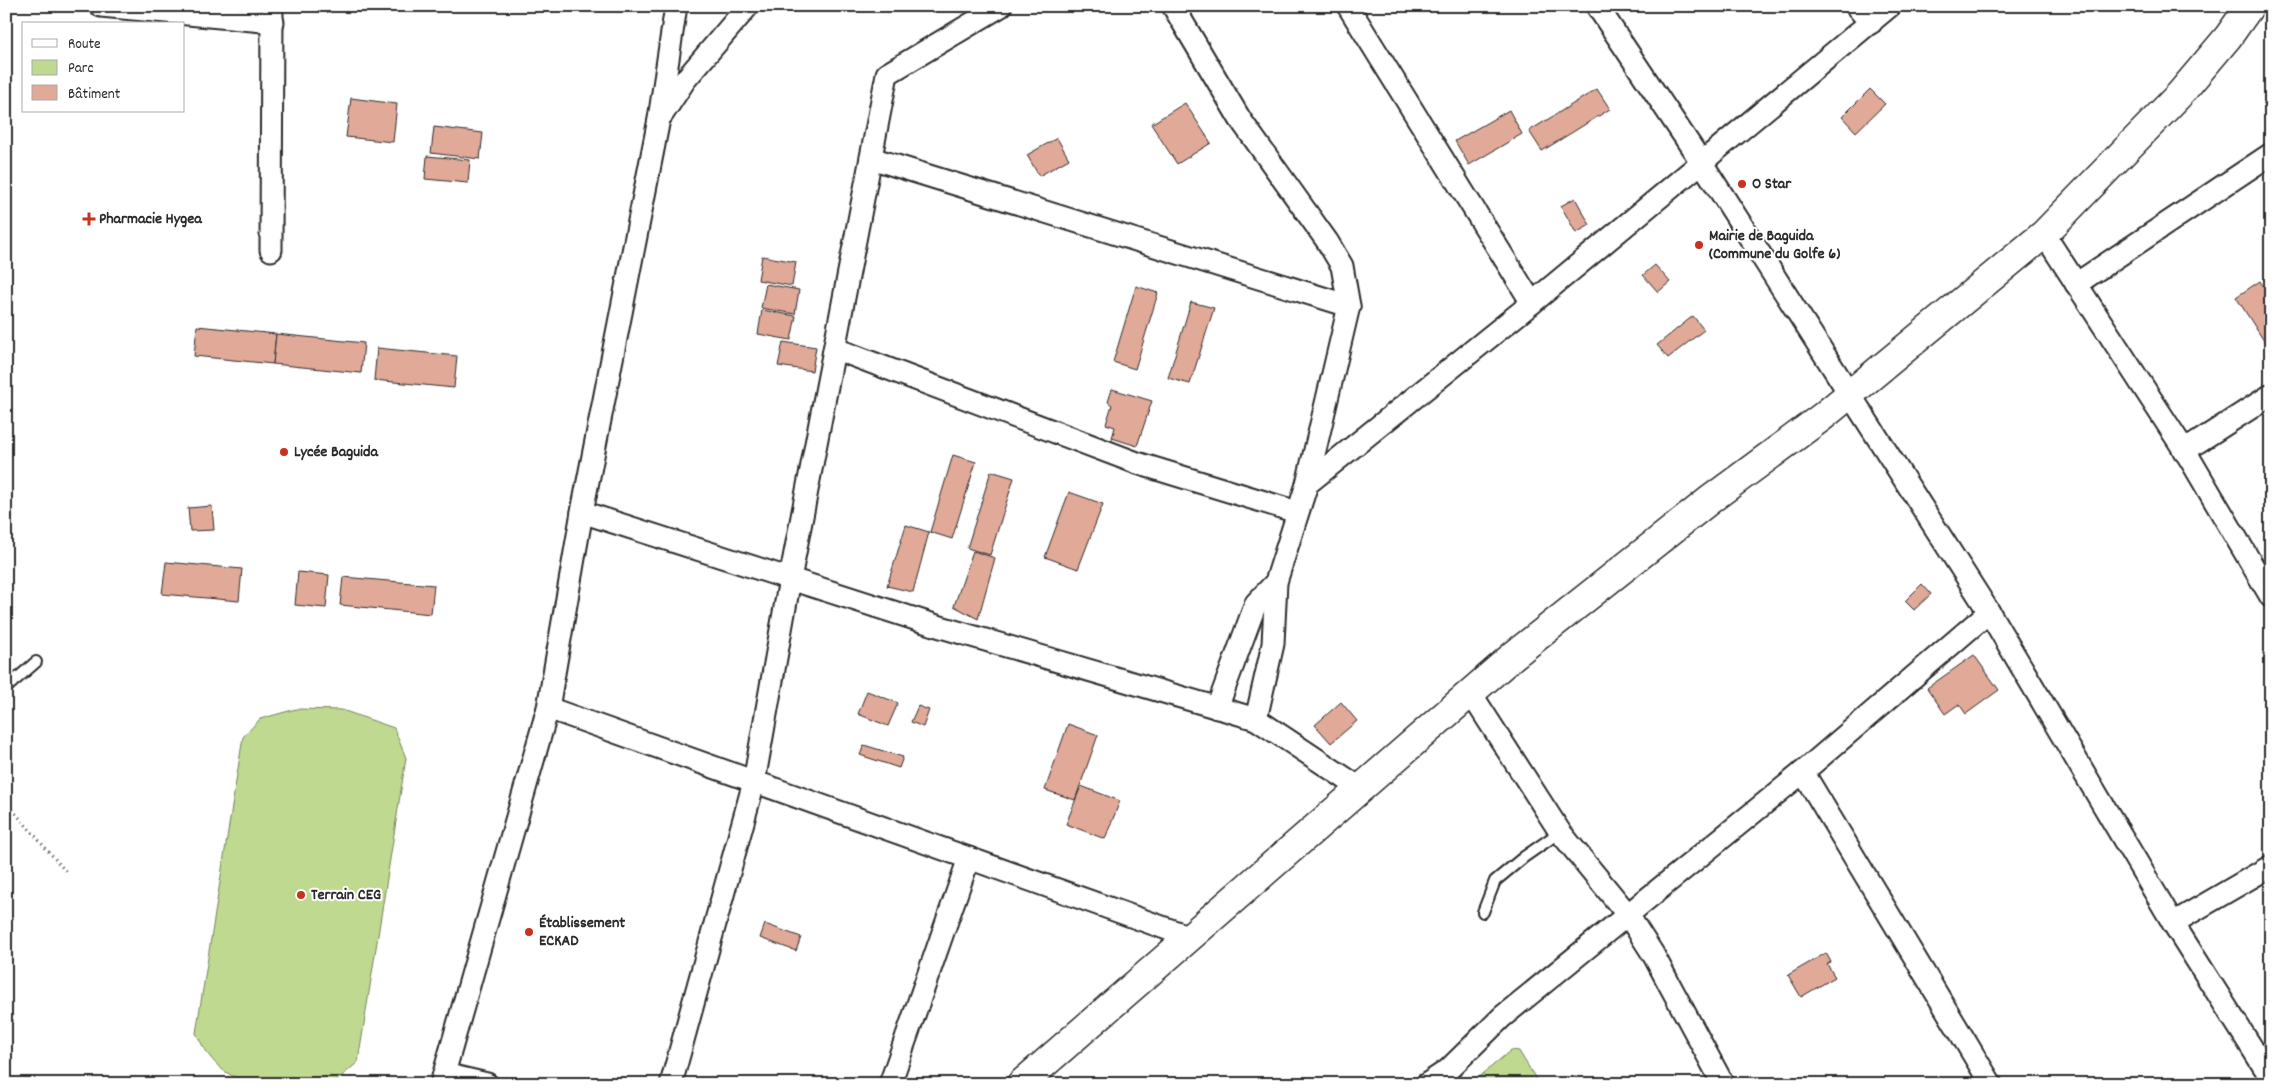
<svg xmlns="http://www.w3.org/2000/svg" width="2277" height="1090" font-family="Dekko,sans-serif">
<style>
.green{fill:#bfd990;stroke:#75825e}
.building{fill:#e0a998;stroke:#2b2b2b}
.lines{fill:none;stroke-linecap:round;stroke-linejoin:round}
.lane-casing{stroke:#2b2b2b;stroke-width:14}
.street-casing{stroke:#2b2b2b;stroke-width:25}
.secondary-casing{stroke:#2b2b2b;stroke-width:31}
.path{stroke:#2b2b2b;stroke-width:3;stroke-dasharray:1 4;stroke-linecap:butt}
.lane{stroke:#fff;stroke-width:10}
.street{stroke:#fff;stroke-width:21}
.secondary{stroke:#fff;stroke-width:28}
.poi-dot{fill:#c8321e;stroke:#fff;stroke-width:2}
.labels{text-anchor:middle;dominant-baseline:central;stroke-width:4;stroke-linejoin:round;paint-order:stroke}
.poi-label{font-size:16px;font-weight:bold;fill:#2b2b2b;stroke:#fff;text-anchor:start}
</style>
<rect width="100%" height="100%" fill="#fff"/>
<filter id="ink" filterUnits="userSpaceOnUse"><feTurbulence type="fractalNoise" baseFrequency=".02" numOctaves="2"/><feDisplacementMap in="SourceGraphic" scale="10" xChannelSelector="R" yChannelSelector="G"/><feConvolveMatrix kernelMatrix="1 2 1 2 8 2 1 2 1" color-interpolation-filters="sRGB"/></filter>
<g filter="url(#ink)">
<g class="green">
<path d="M 296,709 L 342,710 L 394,728 L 406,758 L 358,1062 L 334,1083 C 319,1085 303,1084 288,1084 C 240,1084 218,1079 196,1033 L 243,737 L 260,719 Z"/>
<polygon points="1511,1050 1519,1051 1539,1084 1471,1084"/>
</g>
<g class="building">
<polygon points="1597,89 1610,109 1542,151 1529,131"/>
<polygon points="1870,89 1885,104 1856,132 1842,117"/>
<polygon points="351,98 397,104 393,142 346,137"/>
<polygon points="1185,103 1211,143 1177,164 1151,124"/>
<polygon points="1509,110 1522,134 1469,165 1455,141"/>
<polygon points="434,127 483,133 480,159 431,153"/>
<polygon points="1057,138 1069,159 1039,176 1027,155"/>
<polygon points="427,156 470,160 468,183 425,179"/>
<polygon points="1575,198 1590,225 1576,233 1561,206"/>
<polygon points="762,256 796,262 792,286 758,280"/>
<polygon points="1655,265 1670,282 1658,292 1643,275"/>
<polygon points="2260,281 2271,298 2271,352 2236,297"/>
<polygon points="766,284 799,290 795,314 761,308"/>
<polygon points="1136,286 1158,293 1135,369 1113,362"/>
<polygon points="1191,302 1214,308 1190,384 1168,378"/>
<polygon points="762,310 796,316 791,340 758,334"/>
<polygon points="1693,316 1704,330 1668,358 1657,345"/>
<polygon points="197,326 276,334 273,364 194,356"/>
<polygon points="276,334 364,343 361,373 273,364"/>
<polygon points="783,342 816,347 812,371 778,366"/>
<polygon points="377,348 457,356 454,388 374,380"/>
<polygon points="1112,389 1152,401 1137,446 1112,438 1115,427 1106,424 1112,405 1108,402"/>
<polygon points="953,455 976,462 952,539 930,532"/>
<polygon points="991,471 1014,478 990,555 967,548"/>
<polygon points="1069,492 1103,504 1078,569 1045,557"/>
<polygon points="212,506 214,530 190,531 188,508"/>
<polygon points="906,525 929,532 913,592 887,586"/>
<polygon points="973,551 995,558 978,619 954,606"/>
<polygon points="166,562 242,569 239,601 162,594"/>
<polygon points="298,572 329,575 326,608 295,605"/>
<polygon points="343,577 434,585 431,614 340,605"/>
<polygon points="1922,584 1931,594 1914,610 1905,601"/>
<polygon points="1974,655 1999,690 1966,714 1959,704 1945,714 1927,688"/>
<polygon points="867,691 898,703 888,726 858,714"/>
<polygon points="1341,702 1357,721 1331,743 1315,725"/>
<polygon points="918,706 929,710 923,727 911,722"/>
<polygon points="1068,724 1098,735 1075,800 1045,790"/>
<polygon points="864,745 903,757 899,768 860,755"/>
<polygon points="1081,786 1120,801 1105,839 1066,824"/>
<polygon points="765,924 801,937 796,951 760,938"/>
<polygon points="1826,953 1831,962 1827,964 1835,977 1801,997 1788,975"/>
</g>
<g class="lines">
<defs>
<g id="lane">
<polyline points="6,688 36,662"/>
<polyline points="1483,912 1495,881 1524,857 1560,832"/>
</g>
<g id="street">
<polyline points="101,6 273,22"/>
<polyline points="1173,6 1240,119 1327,241 1342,266 1349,306 1307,484 1276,582 1273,644 1256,719"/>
<polyline points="1348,6 1532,303"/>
<polyline points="1597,6 1702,163 1989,612 2173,923 2271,1078"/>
<polyline points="1856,6 1871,23"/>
<polyline points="662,115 685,80 748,6"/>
<polyline points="871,158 1349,306"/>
<polyline points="2044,234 2190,459 2271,597"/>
<polyline points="271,250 272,6"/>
<polyline points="2076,284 2271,154"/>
<polyline points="836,349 1137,463 1297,512"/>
<polyline points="2184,451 2271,395"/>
<polyline points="1307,484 1532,303 1890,6"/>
<polyline points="582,512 934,625 1256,719 1360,788"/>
<polyline points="1470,692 1560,832 1628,915 1653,954 1723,1084"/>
<polyline points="548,708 1190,937"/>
<polyline points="1217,708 1256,603 1276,582"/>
<polyline points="1803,772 1991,1084"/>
<polyline points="2173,923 2271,866"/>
<polyline points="444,1074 487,1084"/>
<polyline points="441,1084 548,708 582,512 659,119 676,6"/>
<polyline points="671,1084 754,782 790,579 887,74 1001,6"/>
<polyline points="890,1084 969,858"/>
<polyline points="1427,1084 1448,1070 1502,1017 1803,772 1989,612"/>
</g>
<polyline id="secondary" points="1021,1084 1514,655 1711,499 1822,417 2044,234 2180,94 2228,37 2250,6"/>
</defs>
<use href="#lane" class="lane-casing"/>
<use href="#street" class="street-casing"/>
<use href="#secondary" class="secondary-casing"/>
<polyline class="path" points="6,802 68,874"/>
<use href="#lane" class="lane"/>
<use href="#street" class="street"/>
<use href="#secondary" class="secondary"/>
</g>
</g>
<g class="poi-dot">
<circle cx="1742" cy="184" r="5"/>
<path d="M86.5 211.5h5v5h5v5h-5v5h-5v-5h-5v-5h5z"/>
<circle cx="1699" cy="245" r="5"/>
<circle cx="284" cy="452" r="5"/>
<circle cx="301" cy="895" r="5"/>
<circle cx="529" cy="932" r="5"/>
</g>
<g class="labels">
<g class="poi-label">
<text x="1752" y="184">O Star</text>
<text x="99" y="219">Pharmacie Hygea</text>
<text x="1709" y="236">Mairie de Baguida<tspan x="1709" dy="18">(Commune du Golfe 6)</tspan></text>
<text x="294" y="452">Lycée Baguida</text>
<text x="311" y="895">Terrain CEG</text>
<text x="539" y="923">Établissement<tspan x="539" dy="18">ECKAD</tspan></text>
</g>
</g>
<rect width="2277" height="1090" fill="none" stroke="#fff" stroke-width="25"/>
<rect x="12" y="12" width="2252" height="1065" fill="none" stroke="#2b2b2b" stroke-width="2" filter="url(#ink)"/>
<rect x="22" y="22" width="162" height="90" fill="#ffffff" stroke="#aaaaaa"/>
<rect x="32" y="39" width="25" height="8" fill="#ffffff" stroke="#aaaaaa"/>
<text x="68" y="48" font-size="15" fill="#2b2b2b">Route</text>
<rect x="32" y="60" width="25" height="15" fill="#bfd990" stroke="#aaaaaa"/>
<text x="68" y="72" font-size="15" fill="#2b2b2b">Parc</text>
<rect x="32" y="85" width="25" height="15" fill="#e0a998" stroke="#aaaaaa"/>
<text x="68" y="98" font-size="15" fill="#2b2b2b">Bâtiment</text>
</svg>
